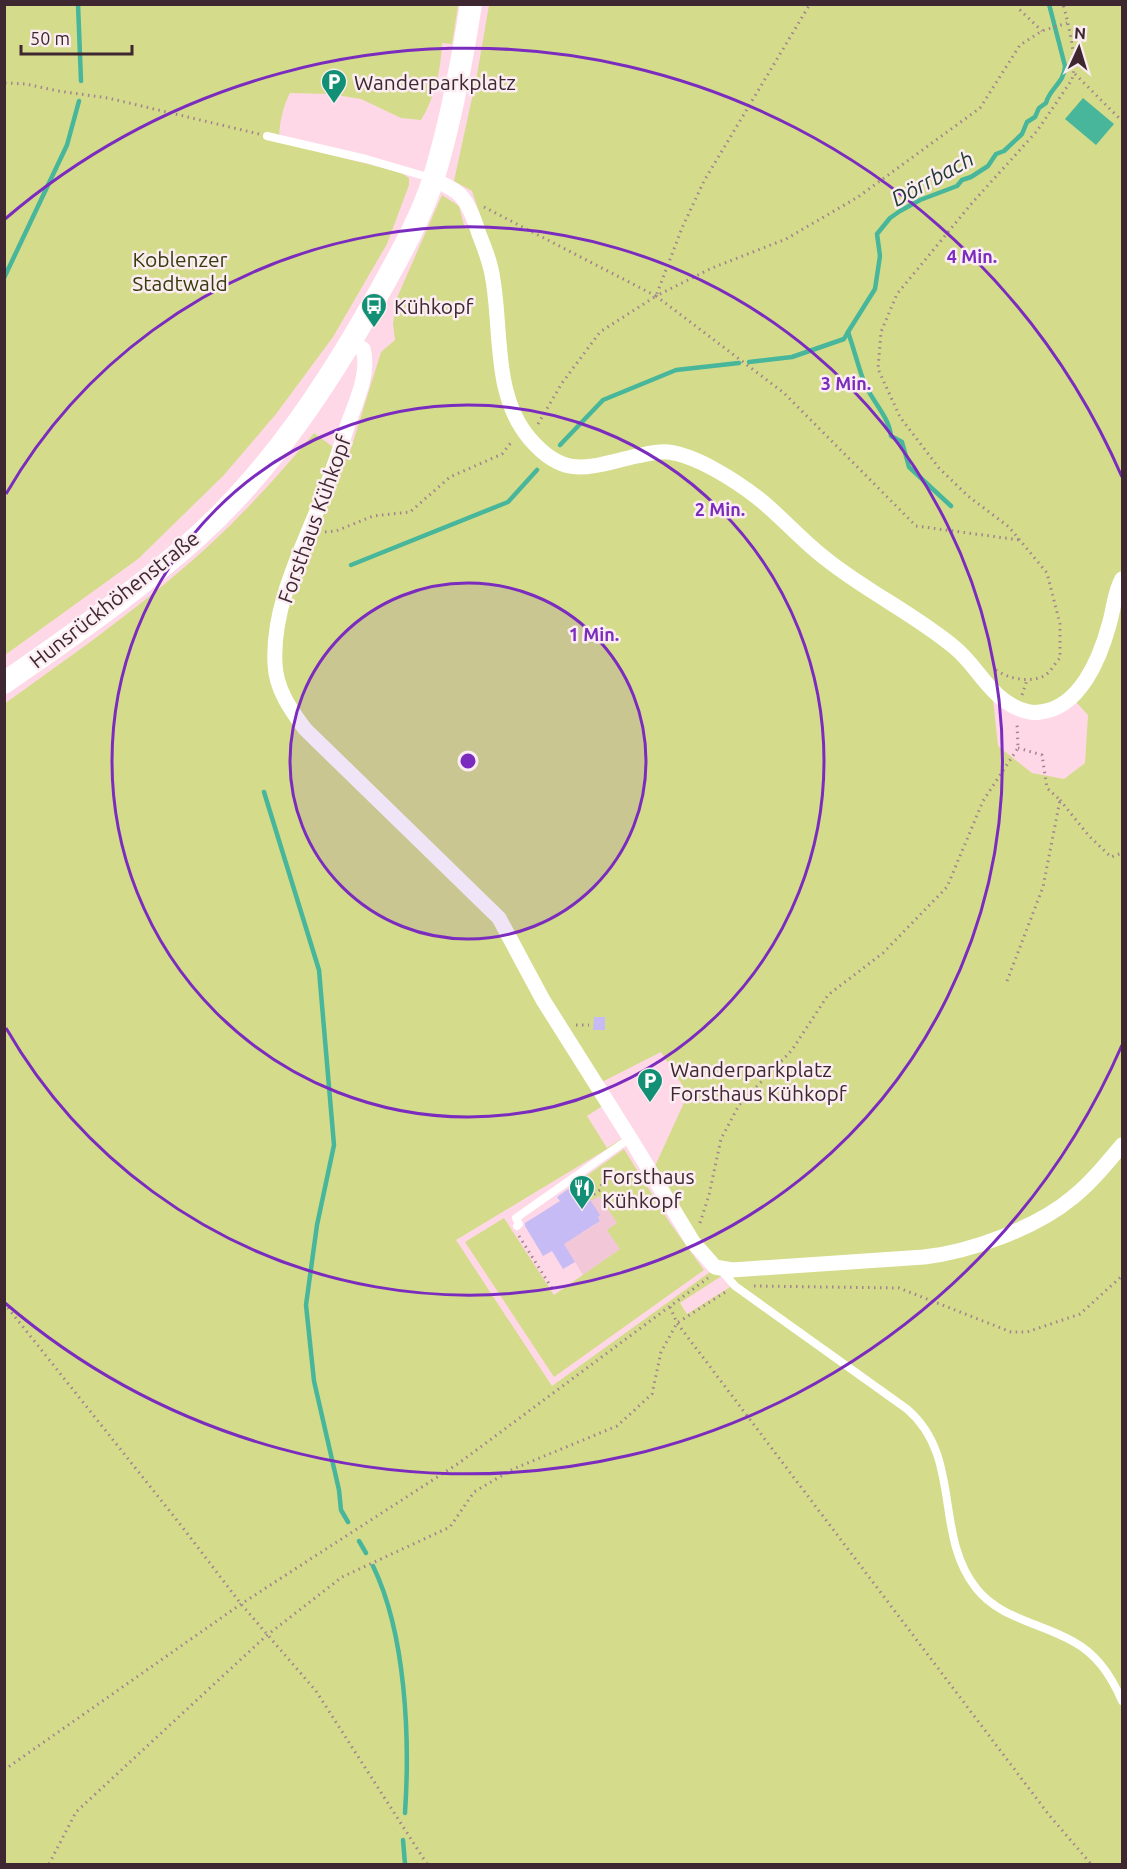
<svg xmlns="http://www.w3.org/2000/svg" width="1127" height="1869" font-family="Ubuntu,sans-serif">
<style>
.built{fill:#f2c7d7}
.green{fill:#d4dc8b;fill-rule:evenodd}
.water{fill:#47b69a}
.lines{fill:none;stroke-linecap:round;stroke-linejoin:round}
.stream{stroke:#47b69a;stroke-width:4.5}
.building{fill:#c6bbf5}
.path{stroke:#a2838f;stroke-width:3;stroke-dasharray:1.5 4.5;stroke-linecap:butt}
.lane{stroke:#fff;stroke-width:8}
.street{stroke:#fff;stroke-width:15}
.primary{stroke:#fff;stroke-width:22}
.ring{fill:none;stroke:#7b2cbf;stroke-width:3}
.labels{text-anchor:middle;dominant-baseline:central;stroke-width:5;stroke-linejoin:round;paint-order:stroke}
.poi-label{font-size:21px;fill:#3f2731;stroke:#fbedf2;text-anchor:start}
.park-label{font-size:21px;fill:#383b0c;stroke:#fbedf2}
.street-label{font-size:21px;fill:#3f2731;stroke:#fbedf2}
.water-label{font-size:22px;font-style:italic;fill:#233c34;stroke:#fbedf2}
.centre{fill:#7b2cbf;stroke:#fbedf2;stroke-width:3}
.ring-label{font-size:18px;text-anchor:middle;font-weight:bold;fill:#7b2cbf;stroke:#fbedf2;stroke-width:5;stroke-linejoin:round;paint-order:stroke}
</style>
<rect width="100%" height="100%" fill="#ffd8e7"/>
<polygon class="built" points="598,1195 617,1223 620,1249 583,1275 554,1228 571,1218 582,1233 600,1221 590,1201"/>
<g class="green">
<path d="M 5,5 L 458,5 L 452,44 L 442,43 C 441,69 435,98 421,120 L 401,118 L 361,99 L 330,94 L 290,93 C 282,108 279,126 279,142 L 400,172 L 409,178 L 409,185 L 387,244 L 333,337 L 276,414 L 223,476 L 138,559 L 5,655 Z"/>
<path d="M 489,5 L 1122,5 L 1122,1864 L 5,1864 L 4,704 C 64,661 124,619 180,571 C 229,530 273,482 314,433 L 348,458 L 381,352 L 395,340 L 393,324 L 396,300 L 442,195 L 459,206 L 465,229 L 483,224 L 472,191 L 454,181 L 477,75 ZM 993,699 L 1052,715 L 1075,701 L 1088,715 L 1085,763 L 1064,779 L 1032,773 L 998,746 ZM 661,1052 L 688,1094 L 655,1166 L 602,1082 ZM 604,1105 L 624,1137 L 607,1148 L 587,1116 ZM 622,1140 L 710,1272 L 552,1386 L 456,1240 ZM 723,1275 L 730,1287 L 687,1314 L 680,1303 Z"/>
<polygon points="624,1149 670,1223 704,1270 554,1377 465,1242 504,1218 554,1295 620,1249 607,1230 617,1223 599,1196 590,1201 578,1182"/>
</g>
<polygon class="water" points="1083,98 1114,124 1096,145 1065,119"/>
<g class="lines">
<g class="stream">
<polyline points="78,4 81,81"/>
<polyline points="4,278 67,145 79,101"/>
<polyline points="749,362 792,357 844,339 848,332"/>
<polyline points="560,445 603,400 676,370 739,363"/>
<path d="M 951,506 L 909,467 L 902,442 L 891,436 C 889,416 871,400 864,382 C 858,366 854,349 848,332 L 875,289 L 880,256 L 877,234 L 890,218 L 900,211 L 920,200 L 957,186 L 962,180 L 971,177 L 988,166 L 996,154 L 1004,151 L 1022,134 L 1027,122 L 1035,117 L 1039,108 L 1046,103 C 1049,89 1065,82 1065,66 L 1049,4"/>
<polyline points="351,565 508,502 537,470"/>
<polyline points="264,792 319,970 334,1145 317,1225 306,1305 314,1381 339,1490 341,1510 348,1522"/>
<polyline points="359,1541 366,1553"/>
<path d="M 373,1566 C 406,1634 410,1738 405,1813"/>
<polyline points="403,1840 405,1864"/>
</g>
</g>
<g class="building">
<polygon points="594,1017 605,1017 605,1030 593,1030"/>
<polygon points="578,1182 600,1215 598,1217 600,1221 564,1244 575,1262 563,1269 552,1251 543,1256 525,1226 525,1223 560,1201 557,1197"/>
</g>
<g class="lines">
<g class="path">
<polyline points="1019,4 1019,9 1042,31"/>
<polyline points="1075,74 1122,121"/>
<polyline points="4,78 4,88"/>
<polyline points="5,83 26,84 58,91 108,98 259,134"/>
<polyline points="484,207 656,296 712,268 786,239 858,197 980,108 1020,45 1042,31 1067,23"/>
<polyline points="656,296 784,393 916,526 1020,540"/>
<polyline points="538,424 562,383 600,332 656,296 682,228 704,181 810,4"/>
<polyline points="325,532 336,531 373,516 410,512 450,477 502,454 513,440"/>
<path d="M 996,670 C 1009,679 1029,683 1044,676 C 1050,673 1055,663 1060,658 L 1060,624 L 1047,573 L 1009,527 L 968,496 L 939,468 L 900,417 L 878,369 L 881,332 L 897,294 L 972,203 L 1037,131 L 1071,81 C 1079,66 1068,22 1063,4"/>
<polyline points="1022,695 1027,680"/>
<polyline points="1060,800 1089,836 1111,857 1122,853"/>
<polyline points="1007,981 1043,887 1060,800 1047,788 1042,755 1018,748"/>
<polyline points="576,1025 589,1025"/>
<polyline points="589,1198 600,1190 606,1168"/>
<polyline points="700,1223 709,1195 721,1139 739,1105 792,1050 828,995 883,953 947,887 983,801 1018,748 1017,722"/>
<polyline points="519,1236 553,1290"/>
<polyline points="754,1286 899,1288 1011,1332 1027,1332 1080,1314 1122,1276"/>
<polyline points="4,1303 180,1524 241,1604 316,1691 427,1864"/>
<polyline points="670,1307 677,1323 1049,1815 1091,1864"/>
<polyline points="4,1770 241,1604 459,1463 708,1278"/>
<polyline points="49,1864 76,1812 266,1636 342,1577 450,1527 474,1492 513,1469 617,1426 652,1394 661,1352 677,1323 727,1291"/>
</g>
<g class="lane">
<polyline points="267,136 366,159 431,178"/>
<polyline points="517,1226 519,1224 516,1218 630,1138"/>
<path d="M 721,1270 L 735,1286 L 907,1409 C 963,1457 933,1533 976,1588 C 1000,1619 1042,1623 1074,1642 C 1098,1655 1112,1677 1122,1701"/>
</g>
<g class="street">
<path d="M 433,179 C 442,184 454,188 461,196 C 470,206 475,221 479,234 C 485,249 491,264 493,280 C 502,333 493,396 530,439 C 566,481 590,466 637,456 C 647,454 658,451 668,452 C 696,455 736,481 758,498 C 782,517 802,541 826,559 C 866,591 914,614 954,647 C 974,663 985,687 1005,701 C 1015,708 1028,714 1040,712 C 1080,708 1100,658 1109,625 C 1114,609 1114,593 1122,579"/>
<path d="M 351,342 L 363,349 C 370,372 356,402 348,424 C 339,452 330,479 319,506 C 299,555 272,609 275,664 C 276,689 290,709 305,729 L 499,918 L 543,1000 L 630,1138 L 693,1242 L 715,1267 L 732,1270 L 924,1257 C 970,1252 1036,1228 1072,1198 C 1091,1183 1107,1163 1122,1145"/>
</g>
<path class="primary" d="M 4,683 C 71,636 139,590 199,535 C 272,468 327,385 375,300 C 397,260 420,221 434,177 C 451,121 462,62 471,4"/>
</g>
<circle cx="468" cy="761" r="178" fill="#7b2cbf" fill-opacity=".12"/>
<g class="ring">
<circle cx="468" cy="761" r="178"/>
<circle cx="468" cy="761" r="356"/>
<path d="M6 494A534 534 0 1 1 6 1028"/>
<path d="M1122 1045A713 713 0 0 1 5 1303M5 219A713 713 0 0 1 1122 477"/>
</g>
<defs>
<symbol id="parking-pin" viewBox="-11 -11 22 30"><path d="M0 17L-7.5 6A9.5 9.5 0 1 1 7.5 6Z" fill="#129075" stroke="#fbedf2"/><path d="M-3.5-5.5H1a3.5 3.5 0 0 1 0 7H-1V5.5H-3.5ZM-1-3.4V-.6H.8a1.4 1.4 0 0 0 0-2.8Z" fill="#fff"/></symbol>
<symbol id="bus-pin" viewBox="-11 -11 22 30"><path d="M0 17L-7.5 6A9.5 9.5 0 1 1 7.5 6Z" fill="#129075" stroke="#fbedf2"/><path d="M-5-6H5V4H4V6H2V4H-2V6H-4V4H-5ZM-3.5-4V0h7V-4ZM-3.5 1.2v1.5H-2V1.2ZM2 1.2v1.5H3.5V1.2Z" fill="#fff"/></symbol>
<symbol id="restaurant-pin" viewBox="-11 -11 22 30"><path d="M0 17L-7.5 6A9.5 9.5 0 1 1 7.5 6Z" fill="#129075" stroke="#fbedf2"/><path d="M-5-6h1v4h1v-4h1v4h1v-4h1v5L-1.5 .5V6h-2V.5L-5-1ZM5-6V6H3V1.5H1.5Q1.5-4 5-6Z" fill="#fff"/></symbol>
</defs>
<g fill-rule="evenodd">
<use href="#parking-pin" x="319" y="67" width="30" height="40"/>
<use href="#bus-pin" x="359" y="291" width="30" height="40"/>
<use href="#parking-pin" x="635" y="1066" width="30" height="40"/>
<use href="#restaurant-pin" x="567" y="1173" width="30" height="40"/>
</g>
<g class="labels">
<g class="poi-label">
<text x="354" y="82">Wanderparkplatz</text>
<text x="394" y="306">Kühkopf</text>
<text x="670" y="1069">Wanderparkplatz<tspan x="670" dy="24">Forsthaus Kühkopf</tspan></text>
<text x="602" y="1176">Forsthaus<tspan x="602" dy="24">Kühkopf</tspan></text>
</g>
<g class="park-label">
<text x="180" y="259">Koblenzer<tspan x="180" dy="24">Stadtwald</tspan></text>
</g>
<g class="street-label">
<text transform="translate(314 519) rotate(-70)">Forsthaus Kühkopf</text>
<text transform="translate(114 599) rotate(-38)">Hunsrückhöhenstraße</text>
</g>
<g class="water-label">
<text transform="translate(932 178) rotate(-29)">Dörrbach</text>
</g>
</g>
<circle cx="468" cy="761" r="9" class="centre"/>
<g class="ring-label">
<text x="972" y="263">4 Min.</text>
<text x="846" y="390">3 Min.</text>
<text x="720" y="516">2 Min.</text>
<text x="594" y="641">1 Min.</text>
</g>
<rect width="1127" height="1869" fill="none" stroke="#3f2731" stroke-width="12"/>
<g transform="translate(1079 48) rotate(4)" stroke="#fbedf2" stroke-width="4.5" paint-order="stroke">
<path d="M0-4.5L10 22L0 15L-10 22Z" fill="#3f2731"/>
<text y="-9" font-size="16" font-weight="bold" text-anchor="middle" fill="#3f2731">N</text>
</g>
<path d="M21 45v9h111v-9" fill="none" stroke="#3f2731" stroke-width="3"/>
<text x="30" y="45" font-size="18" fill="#3f2731" stroke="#fbedf2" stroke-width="4.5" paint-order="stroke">50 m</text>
</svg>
